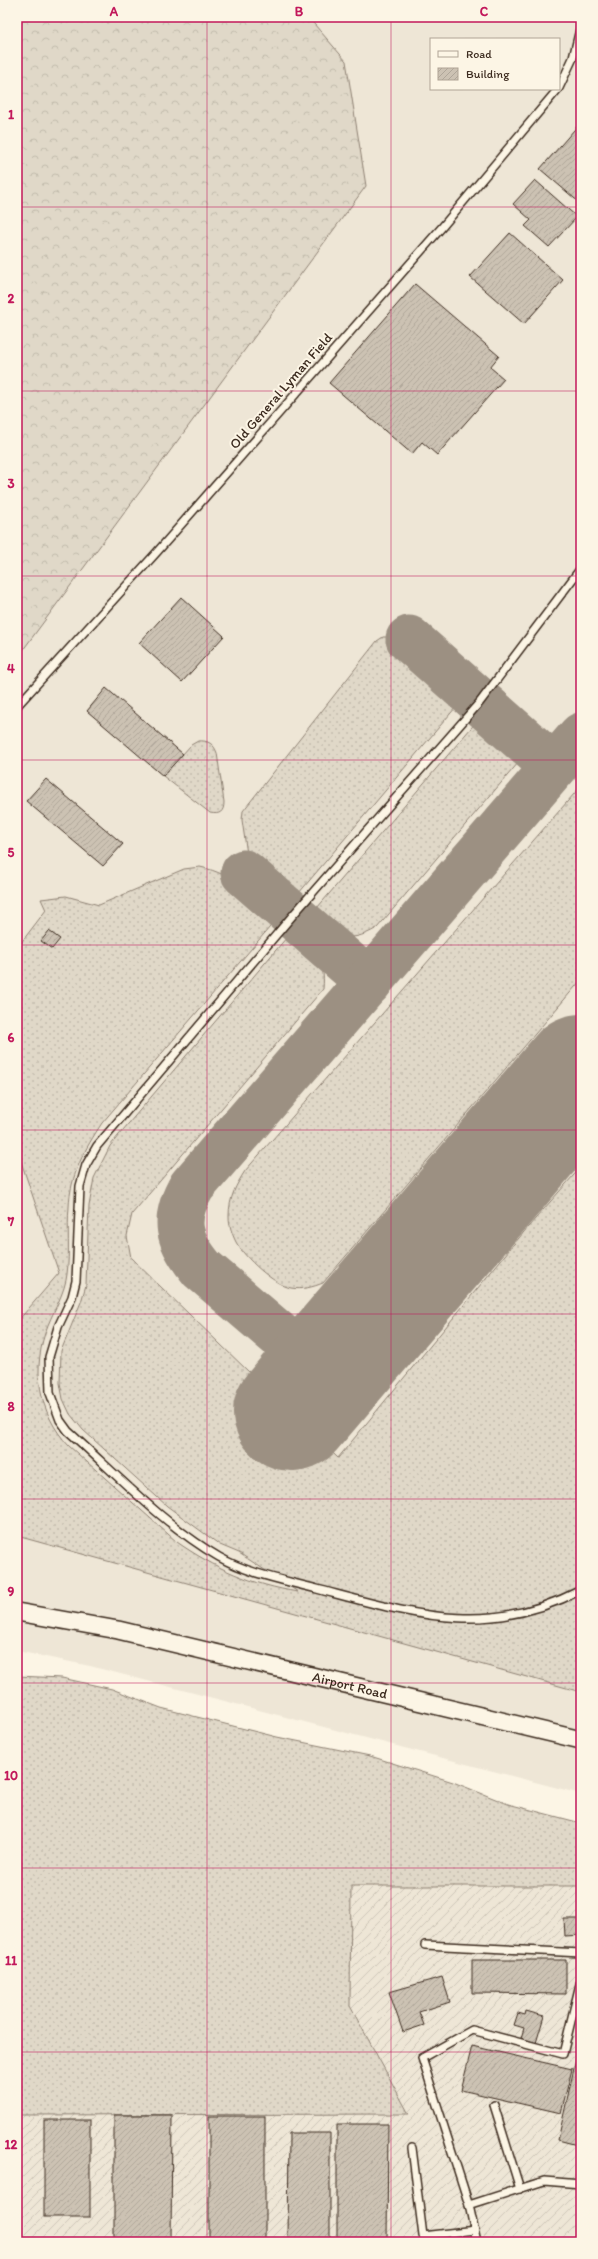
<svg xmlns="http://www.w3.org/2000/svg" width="598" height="2259" font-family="Itim,sans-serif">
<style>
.built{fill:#eee6d6;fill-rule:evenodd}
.industrial{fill:url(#industrial-furrows)}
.grass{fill:url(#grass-dots);stroke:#8e8173}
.forest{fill:url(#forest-crowns);stroke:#8e8173}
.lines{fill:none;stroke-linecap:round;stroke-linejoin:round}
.taxiway{stroke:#9c9082;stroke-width:47}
.runway{stroke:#9c9082;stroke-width:118}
.building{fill:url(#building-hatch);stroke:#3b2a1e}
.service-casing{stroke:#3b2a1e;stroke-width:10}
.tertiary-casing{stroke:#3b2a1e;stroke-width:20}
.service{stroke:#fcf5e5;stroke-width:7}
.tertiary{stroke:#fcf5e5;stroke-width:17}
.grid{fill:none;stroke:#c2185b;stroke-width:1;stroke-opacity:0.55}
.labels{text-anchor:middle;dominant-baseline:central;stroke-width:4;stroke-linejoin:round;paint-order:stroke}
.street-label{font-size:14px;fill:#3b2a1e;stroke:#fcf5e5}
.neatline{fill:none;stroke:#c2185b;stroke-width:1.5}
.grid-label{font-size:13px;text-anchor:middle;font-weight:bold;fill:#c2185b}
</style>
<defs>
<pattern id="industrial-furrows" width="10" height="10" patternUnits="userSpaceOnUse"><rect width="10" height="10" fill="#eee6d6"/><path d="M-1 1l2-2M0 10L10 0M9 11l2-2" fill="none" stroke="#cdc5b7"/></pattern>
<pattern id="grass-dots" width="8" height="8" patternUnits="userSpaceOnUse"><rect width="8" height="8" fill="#e0d8c8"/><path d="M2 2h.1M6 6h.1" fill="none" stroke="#c1baab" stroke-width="1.8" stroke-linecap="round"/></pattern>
<pattern id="forest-crowns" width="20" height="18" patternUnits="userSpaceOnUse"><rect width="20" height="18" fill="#e0d8c8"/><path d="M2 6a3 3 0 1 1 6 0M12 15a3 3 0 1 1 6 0" fill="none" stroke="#c1baab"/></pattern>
<pattern id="building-hatch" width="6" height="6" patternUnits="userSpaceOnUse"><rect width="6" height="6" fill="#ccc2b3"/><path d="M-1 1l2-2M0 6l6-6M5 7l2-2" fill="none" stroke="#b0a79a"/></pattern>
</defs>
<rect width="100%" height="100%" fill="#fcf5e5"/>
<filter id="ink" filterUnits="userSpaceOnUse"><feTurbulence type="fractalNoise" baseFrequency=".025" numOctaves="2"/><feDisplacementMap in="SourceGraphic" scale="8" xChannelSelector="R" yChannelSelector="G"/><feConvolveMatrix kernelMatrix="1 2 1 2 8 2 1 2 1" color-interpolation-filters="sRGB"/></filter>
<g filter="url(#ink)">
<path class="built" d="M 17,17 L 581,17 L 581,1794 L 90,1666 L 17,1651 ZM 431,39 L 559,39 L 559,89 L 431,89 Z"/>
<polygon class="industrial" points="351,1886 581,1886 581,2242 17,2242 17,2115 408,2114 350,2006"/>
<g class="grass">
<polygon points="383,637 389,637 393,640 456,707 293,900 264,876 247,854 242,820 243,811 377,641"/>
<path d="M 477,721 L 517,757 L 519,762 L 377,928 C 346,946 335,935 311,915 Z"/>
<path d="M 198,741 C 208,740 214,744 217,753 L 224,802 C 224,812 220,815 210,813 L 163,776 L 191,745 Z"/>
<path d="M 581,786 L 581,980 L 323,1283 C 313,1287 302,1290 291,1288 C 274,1285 244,1257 236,1242 C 232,1234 229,1225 229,1216 C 229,1198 236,1185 245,1171 Z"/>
<path d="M 200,867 C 235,874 251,896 276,920 L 102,1123 C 85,1149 70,1175 69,1207 C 67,1229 70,1252 67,1274 C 65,1292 55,1308 48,1325 C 31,1367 38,1413 69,1446 L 177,1542 C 214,1568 253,1585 298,1592 L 239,1553 L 220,1545 L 167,1506 L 83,1430 L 70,1414 L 63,1399 L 60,1383 L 61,1351 L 81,1302 L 86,1285 L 89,1206 L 94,1178 L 110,1146 L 123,1130 L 293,930 C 314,949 326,959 323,989 L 132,1214 L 127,1236 L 131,1258 L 338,1458 L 528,1227 L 581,1167 L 581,1599 L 577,1602 L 581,1601 L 581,1692 L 17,1536 L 17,1322 L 59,1273 L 17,1150 L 17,948 L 46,910 L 41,899 L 66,896 L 99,905 L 184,869 Z"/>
<polygon points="17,1676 62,1678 112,1689 161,1708 277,1737 370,1756 453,1782 508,1804 581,1823 581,1886 351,1886 350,2006 409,2114 17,2115"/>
</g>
<polygon class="forest" points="17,17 308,17 346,61 366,186 17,658"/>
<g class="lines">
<g class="taxiway">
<polyline points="409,639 554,767"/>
<polyline points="244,873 369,982"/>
<path d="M 325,1374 L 202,1269 C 178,1240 172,1220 192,1186 L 581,736"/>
</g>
<polyline class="runway" points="292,1412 581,1073"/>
</g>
<g class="building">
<polygon points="581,122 581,204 540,169"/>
<polygon points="535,180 577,217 549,247 525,226 531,220 513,204"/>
<polygon points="510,233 563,280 524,324 470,277"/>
<polygon points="415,284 499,356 490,367 504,379 437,455 422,442 412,454 329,383"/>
<polygon points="181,597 224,636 182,682 139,643"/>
<polygon points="106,688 183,754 163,776 87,711"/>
<polygon points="46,779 123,844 103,866 26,801"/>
<polygon points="49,931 60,939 52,949 41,941"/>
<polygon points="564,1919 581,1919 581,1935 565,1936"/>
<polygon points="472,1960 566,1960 566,1994 472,1993"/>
<polygon points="442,1977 450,2002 419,2012 424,2025 403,2032 389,1992"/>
<polygon points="526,2011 544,2016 536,2043 521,2038 524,2028 514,2025 518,2013 525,2015"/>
<polygon points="581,2037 581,2146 558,2140"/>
<polygon points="472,2046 572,2069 561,2113 461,2090"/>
<polygon points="114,2115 172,2115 171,2242 114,2242"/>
<rect x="209" y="2116" width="56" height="126"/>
<rect x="44" y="2120" width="46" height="97"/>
<polygon points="337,2124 388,2124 387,2242 337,2242"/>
<polygon points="289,2133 330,2133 330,2242 288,2242"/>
</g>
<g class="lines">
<defs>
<g id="service">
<polyline points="559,88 573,58 581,25"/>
<path d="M 581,568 L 480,702 L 293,915 L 97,1146 L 86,1165 L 80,1186 L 76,1281 L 72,1297 L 58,1327 L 49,1357 L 50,1393 L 60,1420 L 68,1431 C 115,1473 165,1526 219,1557 C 249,1574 284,1580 317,1589 C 413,1614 487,1639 581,1590"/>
<polyline points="17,706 157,552 443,226 558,89"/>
<polyline points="425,1945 581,1953"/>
<polyline points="581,1980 563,2054 472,2030 422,2058 469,2205 544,2181 581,2184"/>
<polyline points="494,2105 520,2189"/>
<polyline points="412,2148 423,2236 475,2230"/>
<polyline points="469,2205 477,2242"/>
</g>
<g id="tertiary">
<path id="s1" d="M 17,1612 L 118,1630 L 581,1740"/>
</g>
</defs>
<use href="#service" class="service-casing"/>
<use href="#tertiary" class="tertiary-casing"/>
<use href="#service" class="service"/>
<use href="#tertiary" class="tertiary"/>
</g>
</g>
<path class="grid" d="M 207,17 L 207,2242M 391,17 L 391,2242M 17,207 L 581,207M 17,391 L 581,391M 17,576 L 581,576M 17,760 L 581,760M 17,945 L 581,945M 17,1130 L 581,1130M 17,1314 L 581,1314M 17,1499 L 581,1499M 17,1683 L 581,1683M 17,1868 L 581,1868M 17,2052 L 581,2052"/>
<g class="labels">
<g class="street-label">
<text transform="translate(281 391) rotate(-49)">Old General Lyman Field</text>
<text stroke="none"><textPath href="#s1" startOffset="341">Airport Road</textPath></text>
</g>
</g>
<rect width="598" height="2259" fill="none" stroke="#fcf5e5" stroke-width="44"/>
<rect x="430" y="38" width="130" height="52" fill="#fcf5e5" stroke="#afa495"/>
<rect x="438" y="51" width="20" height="6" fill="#fcf5e5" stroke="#afa495"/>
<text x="466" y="58" font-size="12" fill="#3b2a1e">Road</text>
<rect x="438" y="68" width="20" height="12" fill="url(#building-hatch)" stroke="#afa495"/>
<text x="466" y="78" font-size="12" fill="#3b2a1e">Building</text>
<rect x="22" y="22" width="554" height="2215" class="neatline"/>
<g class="grid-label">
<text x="114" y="16">A</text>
<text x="299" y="16">B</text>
<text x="484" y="16">C</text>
<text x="11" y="119">1</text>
<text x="11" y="303">2</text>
<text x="11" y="488">3</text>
<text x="11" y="673">4</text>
<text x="11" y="857">5</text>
<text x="11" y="1042">6</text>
<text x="11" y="1226">7</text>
<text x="11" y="1411">8</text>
<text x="11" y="1596">9</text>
<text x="11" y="1780">10</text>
<text x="11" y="1965">11</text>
<text x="11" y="2149">12</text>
</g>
</svg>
